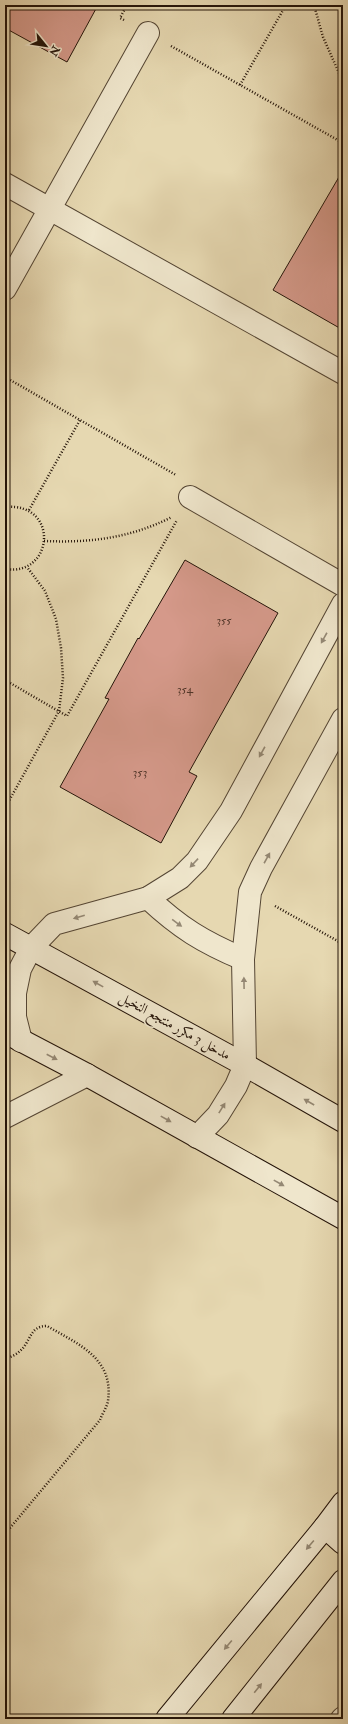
<svg xmlns="http://www.w3.org/2000/svg" width="348" height="1724" font-family="'IM FELL Double Pica',Amiri,serif">
<style>
.building{fill:#d5998a;stroke:#241409}
.lines{fill:none;stroke-linecap:round;stroke-linejoin:round}
.street-casing{stroke:#544533;stroke-width:24}
.secondary-casing{stroke:#241409;stroke-width:24}
.path{stroke:#241409;stroke-width:2.5;stroke-dasharray:1 2;stroke-linecap:butt}
.street{stroke:#efe6cc;stroke-width:22}
.secondary{stroke:#efe6cc;stroke-width:22}
.oneway{fill:#948874}
.labels{text-anchor:middle;dominant-baseline:central;stroke-width:3;stroke-linejoin:round;paint-order:stroke}
.number-label{font-size:12px;fill:#503529}
.street-label{font-size:14px;fill:#241409;stroke:#efe6cc}
</style>
<rect width="100%" height="100%" fill="#e6d8b1"/>
<filter id="stains"><feTurbulence type="fractalNoise" baseFrequency=".005" numOctaves="4"/><feColorMatrix values="0 0 0 0 .2 0 0 0 0 .09 0 0 0 0 .02 0 0 0 .5 -.17"/></filter>
<radialGradient id="worn" r=".72"><stop offset=".6" stop-color="#630" stop-opacity="0"/><stop offset="1" stop-color="#630" stop-opacity=".3"/></radialGradient>
<g class="building">
<polygon points="5,5 98,5 67,62 5,28"/>
<polygon points="343,170 343,330 273,290"/>
<polygon points="185,560 278,613 189,772 197,776 161,843 60,787 109,699 105,698 138,638 139,639"/>
</g>
<g class="lines">
<defs>
<g id="street">
<polyline points="5,184 343,373"/>
<polyline points="5,289 148,33"/>
<polyline points="190,497 343,585"/>
<path d="M 148,898 C 180,928 203,942 243,959"/>
<polyline points="21,1041 15,1017 15,993 20,969 31,948 54,924 148,898 180,878 197,861 231,811 343,604"/>
<polyline points="5,1117 87,1075"/>
<polyline points="197,1137 218,1115 236,1086 245,1065 243,959 250,892 261,868 343,719"/>
<polyline points="342,1719 343,1718"/>
</g>
<g id="secondary">
<polyline points="5,934 245,1065 343,1121"/>
<polyline points="5,1032 87,1075 343,1218"/>
<polyline points="325,1527 343,1543"/>
<polyline points="167,1719 325,1527 343,1503"/>
<polyline points="233,1719 343,1581"/>
</g>
</defs>
<use href="#street" class="street-casing"/>
<use href="#secondary" class="secondary-casing"/>
<g class="path">
<polyline points="314,5 323,37 343,82"/>
<polyline points="124,20 120,18 127,5"/>
<polyline points="171,46 343,143"/>
<polyline points="240,85 286,5"/>
<polyline points="5,377 176,475"/>
<path d="M 5,507 C 60,502 54,577 5,569"/>
<polyline points="29,510 80,420"/>
<path d="M 44,541 C 91,543 130,538 172,517"/>
<polyline points="5,680 67,716 177,520"/>
<polyline points="5,808 59,711 63,678 61,648 56,619 45,591 27,567"/>
<polyline points="275,906 343,944"/>
<path d="M 5,1359 C 10,1357 16,1355 20,1351 C 31,1342 29,1326 47,1326 C 78,1344 114,1358 108,1401 C 107,1407 102,1414 100,1420 L 5,1534"/>
</g>
<use href="#street" class="street"/>
<use href="#secondary" class="secondary"/>
</g>
<defs><path id="oneway-solid" d="M-6-.8H1V-3.2L6.5 0L1 3.2V.8H-6Z"/></defs>
<g class="oneway">
<use href="#oneway-solid" transform="translate(324 638) rotate(119)"/>
<use href="#oneway-solid" transform="translate(262 752) rotate(119)"/>
<use href="#oneway-solid" transform="translate(267 858) rotate(-61)"/>
<use href="#oneway-solid" transform="translate(194 863) rotate(133)"/>
<use href="#oneway-solid" transform="translate(79 917) rotate(164)"/>
<use href="#oneway-solid" transform="translate(177 923) rotate(36)"/>
<use href="#oneway-solid" transform="translate(244 983) rotate(-91)"/>
<use href="#oneway-solid" transform="translate(98 984) rotate(-151)"/>
<use href="#oneway-solid" transform="translate(52 1057) rotate(27)"/>
<use href="#oneway-solid" transform="translate(309 1102) rotate(-150)"/>
<use href="#oneway-solid" transform="translate(222 1108) rotate(-58)"/>
<use href="#oneway-solid" transform="translate(166 1119) rotate(29)"/>
<use href="#oneway-solid" transform="translate(279 1183) rotate(29)"/>
<use href="#oneway-solid" transform="translate(310 1545) rotate(130)"/>
<use href="#oneway-solid" transform="translate(228 1645) rotate(130)"/>
<use href="#oneway-solid" transform="translate(258 1688) rotate(-51)"/>
</g>
<g class="labels">
<g class="number-label">
<text x="224" y="620">355</text>
<text x="185" y="689">354</text>
<text x="140" y="772">353</text>
</g>
<g class="street-label">
<text transform="translate(175 1026) rotate(29)">مدخل 3 مكرر منتجع النخيل</text>
</g>
</g>
<rect width="348" height="1724" fill="none" stroke="#e6d8b1" stroke-width="20"/>
<rect x="6" y="6" width="336" height="1712" fill="none" stroke="#241409" stroke-width="2"/>
<rect x="10" y="10" width="328" height="1704" fill="none" stroke="#241409"/>
<g transform="translate(46 46) rotate(120)" stroke="#efe6cc" stroke-width="3" paint-order="stroke">
<path d="M0-3L7 15L0 10L-7 15Z" fill="#241409"/>
<text y="-6" font-size="11" font-weight="bold" text-anchor="middle" fill="#241409">N</text>
</g>
<rect width="100%" height="100%" filter="url(#stains)"/>
<rect width="100%" height="100%" fill="url(#worn)"/>
</svg>
